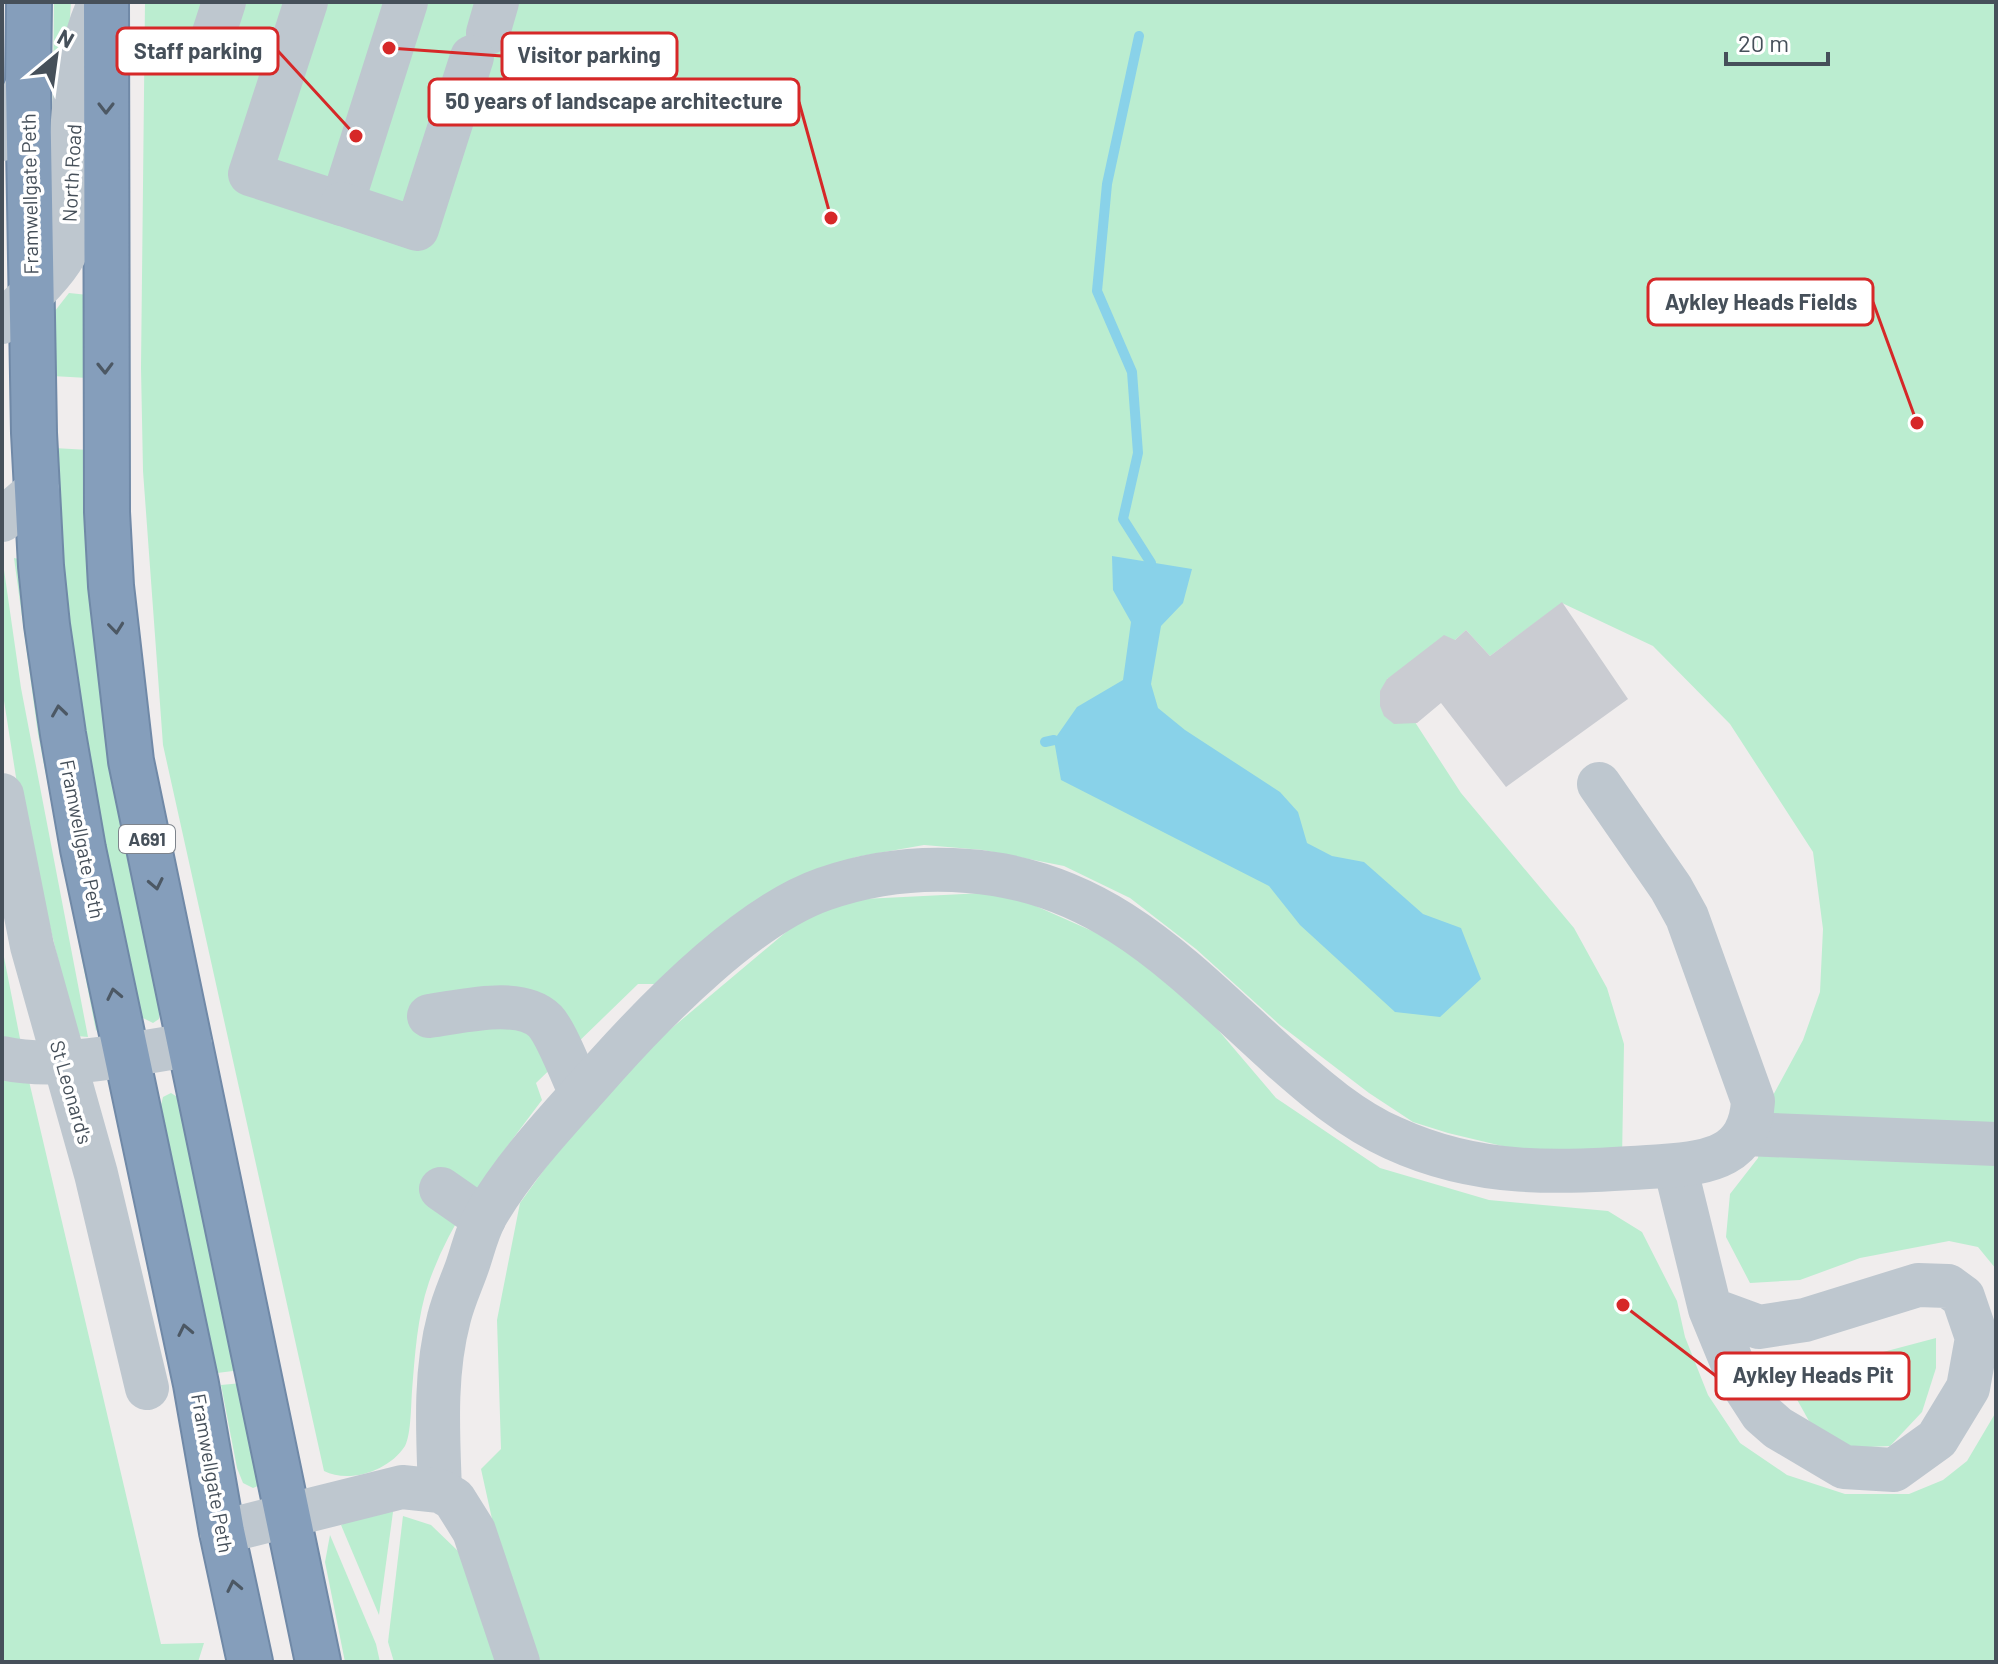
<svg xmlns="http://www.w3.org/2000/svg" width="1998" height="1664" font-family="Barlow,sans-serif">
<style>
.green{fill:#bbedd0}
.water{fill:#89d2e9}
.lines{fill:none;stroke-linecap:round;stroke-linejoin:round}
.stream{stroke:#89d2e9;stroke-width:10}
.building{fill:#caccd2}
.highway-casing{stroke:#7089a7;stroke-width:48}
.minor{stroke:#bec7cf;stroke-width:44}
.highway{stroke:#859ebb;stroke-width:44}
.oneway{stroke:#4c5864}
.labels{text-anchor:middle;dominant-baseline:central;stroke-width:7;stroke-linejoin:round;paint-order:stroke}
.shield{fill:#fff;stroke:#7e848c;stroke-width:2}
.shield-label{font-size:18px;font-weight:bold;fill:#46505a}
.street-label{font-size:20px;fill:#46505a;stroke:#fff}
.leader{fill:none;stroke:#d62828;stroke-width:3}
.callout-dot{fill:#d62828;stroke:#fff;stroke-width:3}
.callout{fill:#fff;stroke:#d62828;stroke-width:3}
.callout-label{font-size:22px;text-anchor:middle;font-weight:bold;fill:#46505a}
</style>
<rect width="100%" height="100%" fill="#f0eded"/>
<g class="green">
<polygon points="54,2 71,2 66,83 51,245"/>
<path d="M 145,2 L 1996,2 L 1996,1269 L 1978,1247 L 1949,1241 L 1860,1258 L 1800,1280 L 1750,1283 L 1726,1237 L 1730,1194 L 1758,1158 L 1764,1112 L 1803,1040 L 1820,992 L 1823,929 L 1813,852 L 1730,724 L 1653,646 L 1562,603 L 1490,656 L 1466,630 L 1455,640 L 1387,679 L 1461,793 L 1574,928 L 1607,988 L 1624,1044 L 1622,1159 L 1548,1157 L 1448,1133 L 1413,1122 L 1369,1093 L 1280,1025 L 1196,949 L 1130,898 L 1064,866 L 983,850 L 924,845 L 856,857 L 791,883 L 658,984 L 638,984 L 536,1083 L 542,1100 C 500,1156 453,1214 429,1282 C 417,1317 415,1355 412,1391 C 411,1405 411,1435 405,1446 C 389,1471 349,1484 324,1471 L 163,745 L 143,471 L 141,368 Z"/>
<polygon points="69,293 88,295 88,378 52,376 51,316"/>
<path d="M 54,448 L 89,450 L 119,799 L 160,1008 L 159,1019 L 153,1023 L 141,1017 C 117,904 92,792 75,678 C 63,602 58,525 54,448 Z"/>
<polygon points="2,556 21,688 88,1037 77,1036 21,809 2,688"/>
<polygon points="14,558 19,559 100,1024 96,1031 38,734"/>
<polygon points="1004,892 1126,946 1213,1024 1276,1098 1380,1168 1489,1200 1608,1211 1642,1232 1677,1301 1685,1337 1708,1395 1740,1443 1787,1475 1845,1494 1909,1494 1943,1480 1967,1461 1996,1412 1996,1662 537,1662 494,1528 481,1469 501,1449 497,1320 520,1203 580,1120 660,1038 823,901"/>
<polygon points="2,947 25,1064 161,1644 204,1643 198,1662 2,1662"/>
<polygon points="171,1093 179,1098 241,1370 217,1373 161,1105 163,1097"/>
<polygon points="1936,1338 1936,1368 1922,1412 1890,1446 1846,1448 1809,1421 1785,1378"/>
<polygon points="242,1383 262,1479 258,1486 253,1488 243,1483 237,1468 221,1385"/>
<polygon points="393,1512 379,1615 341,1525 367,1513"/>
<polygon points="403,1516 431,1525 458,1551 502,1662 394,1662 388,1642"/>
<polygon points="330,1535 376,1644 380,1662 345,1662 325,1562"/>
</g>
<polygon class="water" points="1112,556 1192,569 1183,603 1161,626 1151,684 1158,708 1185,730 1280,792 1298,812 1307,843 1332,856 1364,862 1423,914 1461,928 1481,979 1440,1017 1395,1012 1300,925 1269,886 1061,780 1054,740 1077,707 1123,680 1131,622 1113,590"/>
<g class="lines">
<g class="stream">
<polyline points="1139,36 1107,184 1097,291 1132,372 1138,453 1123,519 1151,563"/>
<polyline points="1045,742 1054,740"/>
</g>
</g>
<polygon class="building" points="1562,602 1628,699 1506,787 1441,703 1417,723 1394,724 1384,716 1380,706 1380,691 1387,679 1444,635 1455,640 1466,630 1490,656"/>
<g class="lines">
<defs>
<g id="highway">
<polyline points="29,2 28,85 34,433 41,566 47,625 63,734 83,849 196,1384 222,1532 250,1662"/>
<polyline points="106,2 107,512 111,586 131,761 318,1662"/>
</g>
</defs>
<use href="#highway" class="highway-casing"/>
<g class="minor">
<polyline points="306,2 250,174 342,204 406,2"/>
<polyline points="488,33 497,2"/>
<polyline points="213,36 224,2"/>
<polyline points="2,139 28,85"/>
<polyline points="342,204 417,229 472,57"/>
<path d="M 2,322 C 20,306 53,275 64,255 C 73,241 70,156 72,133 C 75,90 81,42 100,2"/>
<polyline points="2,520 37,490"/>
<polyline points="2,795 32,946 96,1174 147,1388"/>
<path d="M 429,1016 C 461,1012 520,996 545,1021 C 557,1034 573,1077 581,1094"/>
<path d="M 2,1058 C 58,1071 132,1053 190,1045"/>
<polyline points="1746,1134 1996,1144"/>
<polyline points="1675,1166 1710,1309 1738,1377 1762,1414 1778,1428 1844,1467 1894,1470 1937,1439 1968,1388 1977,1338 1963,1297 1948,1286 1918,1285 1805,1320 1759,1327 1710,1309"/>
<polyline points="441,1189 484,1219"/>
<path d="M 440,1491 C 438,1434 434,1374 449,1318 C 453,1301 461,1284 467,1267 C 473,1250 477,1231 486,1215 C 518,1160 564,1114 606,1066 C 659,1007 749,915 824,889 C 870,873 920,867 968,871 C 1107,881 1186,973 1282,1059 C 1316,1089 1352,1120 1393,1138 C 1484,1180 1567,1172 1663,1166 C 1710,1163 1750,1156 1753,1101 L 1687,917 L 1671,888 L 1599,784"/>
<polyline points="222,1532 402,1487 440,1491 454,1499 474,1531 518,1662"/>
</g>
<use href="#highway" class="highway"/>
</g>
<defs><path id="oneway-chevron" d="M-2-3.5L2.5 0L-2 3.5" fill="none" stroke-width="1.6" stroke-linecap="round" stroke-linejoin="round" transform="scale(2)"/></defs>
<g class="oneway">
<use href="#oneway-chevron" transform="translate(106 108) rotate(90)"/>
<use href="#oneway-chevron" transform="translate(105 368) rotate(89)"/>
<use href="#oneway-chevron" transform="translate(116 628) rotate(84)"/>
<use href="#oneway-chevron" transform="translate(59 711) rotate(-98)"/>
<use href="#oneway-chevron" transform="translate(156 884) rotate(78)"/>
<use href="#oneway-chevron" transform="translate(114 994) rotate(-102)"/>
<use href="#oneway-chevron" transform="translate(185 1330) rotate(-102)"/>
<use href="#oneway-chevron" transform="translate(234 1586) rotate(-102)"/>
</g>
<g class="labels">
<rect class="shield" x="119" y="825" width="56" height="28" rx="6"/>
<g class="shield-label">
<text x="147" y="839">A691</text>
</g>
<g class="street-label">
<text transform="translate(71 173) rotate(-87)">North Road</text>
<text transform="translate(29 194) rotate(-91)">Framwellgate Peth</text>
<text transform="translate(83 839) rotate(79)">Framwellgate Peth</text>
<text transform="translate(72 1092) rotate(74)">St Leonard's</text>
<text transform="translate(213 1473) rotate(80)">Framwellgate Peth</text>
</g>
</g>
<path class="leader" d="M356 136L278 51M389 48L502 56M831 218L799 102M1917 423L1873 302M1623 1305L1716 1376"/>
<g class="callout-dot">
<circle cx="356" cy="136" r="8"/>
<circle cx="389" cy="48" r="8"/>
<circle cx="831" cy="218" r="8"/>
<circle cx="1917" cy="423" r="8"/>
<circle cx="1623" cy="1305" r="8"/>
</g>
<g class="callout">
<rect x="117" y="28" width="161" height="46" rx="8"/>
<rect x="502" y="33" width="175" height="46" rx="8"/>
<rect x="429" y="79" width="370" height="46" rx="8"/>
<rect x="1648" y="279" width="225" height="46" rx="8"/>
<rect x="1716" y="1353" width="193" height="46" rx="8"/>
</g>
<g class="callout-label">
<text x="198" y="59">Staff parking</text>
<text x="589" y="63">Visitor parking</text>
<text x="614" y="109">50 years of landscape architecture</text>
<text x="1761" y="310">Aykley Heads Fields</text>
<text x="1813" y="1383">Aykley Heads Pit</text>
</g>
<rect width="1998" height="1664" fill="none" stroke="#46505a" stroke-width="8"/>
<g transform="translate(56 56) rotate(29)" stroke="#ffffff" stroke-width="6" paint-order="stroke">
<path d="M0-6L14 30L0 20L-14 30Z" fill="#46505a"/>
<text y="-12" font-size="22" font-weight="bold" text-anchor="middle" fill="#46505a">N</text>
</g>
<path d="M1726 52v12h102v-12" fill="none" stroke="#46505a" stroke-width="4"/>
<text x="1738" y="52" font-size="24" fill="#46505a" stroke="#ffffff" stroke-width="6" paint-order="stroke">20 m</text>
</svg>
